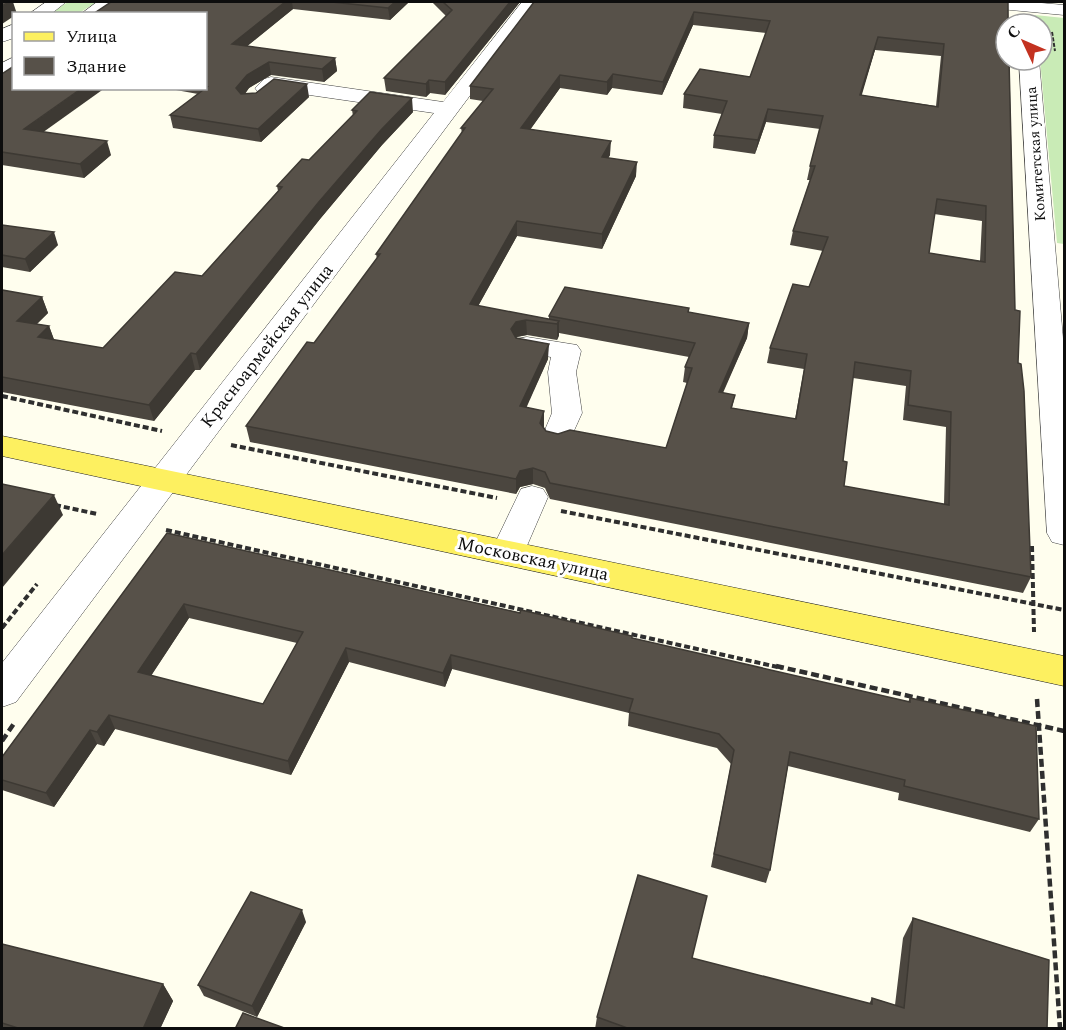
<svg xmlns="http://www.w3.org/2000/svg" width="1066" height="1030" font-family="Spectral,serif">
<style>
.green{fill:#c9ebb6}
.lines{fill:none;stroke-linecap:round;stroke-linejoin:round}
.minor-casing{stroke:#404040;stroke-width:1}
.major-casing{stroke:#1e1e1e;stroke-width:1}
.path-far2{stroke:#2f2f2f;stroke-width:2;stroke-dasharray:4 1.5;stroke-linecap:butt}
.path-far1{stroke:#2f2f2f;stroke-width:4;stroke-dasharray:6 3;stroke-linecap:butt}
.path{stroke:#2f2f2f;stroke-width:4.5;stroke-dasharray:8 4;stroke-linecap:butt}
.minor{fill:#fff;fill-rule:evenodd}
.major{fill:#fdf060;fill-rule:evenodd}
.wall{fill:#4b463f;fill-rule:evenodd}
.shaded-wall{fill:#3d3933}
.building{fill:#575149;stroke:#3d3933;stroke-width:1.5;fill-rule:evenodd}
.labels{text-anchor:middle;dominant-baseline:central;stroke-width:6;stroke-linejoin:round;paint-order:stroke}
.far-street-label{font-size:15px;fill:#0d0d0d;stroke:#fff}
.street-label{font-size:18px;fill:#0d0d0d;stroke:#fff}
</style>
<rect width="100%" height="100%" fill="#fffeee"/>
<g class="green">
<polygon points="68,2 97,2 79,13 49,14"/>
<polygon points="1035,15 1064,18 1064,244 1057,243 1040,60 1042,60 1042,24 1036,24"/>
</g>
<g class="lines">
<defs>
<g id="minor">
<polygon points="46,2 66,2 51,14 29,14"/>
<polygon points="97,2 117,2 103,14 81,14"/>
<polygon points="522,2 540,2 16,702 2,707 2,663 434,113 275,90 265,94 258,92 255,88 264,79 271,77 443,102"/>
<polygon points="970,2 1030,2 1064,5 1064,15 979,7 973,6"/>
<polygon points="14,24 14,38 2,42 2,29"/>
<polygon points="14,57 14,72 2,77 2,63"/>
<polygon points="1019,60 1039,60 1064,350 1064,545 1052,542 1047,533"/>
<polygon points="527,337 577,345 581,351 576,372 582,413 568,444 557,447 546,444 542,437 552,413 548,372 551,357 517,351 513,345 517,339"/>
<polygon points="532,486 543,489 548,497 526,548 514,551 502,548 497,539 521,489"/>
</g>
<polygon id="major" points="2,436 1064,656 1064,686 2,456"/>
</defs>
<use href="#minor" class="minor-casing"/>
<use href="#major" class="major-casing"/>
<polyline class="path-far2" points="1052,32 1055,51"/>
<g class="path-far1">
<polyline points="2,396 162,431"/>
<polyline points="231,445 497,498"/>
<polyline points="55,505 97,514"/>
<polyline points="561,511 1064,610"/>
<polyline points="166,530 782,668"/>
<polyline points="1032,546 1034,632"/>
<polyline points="2,628 37,584"/>
</g>
<g class="path">
<polyline points="776,666 1064,731"/>
<polyline points="1037,699 1060,1028"/>
<polyline points="2,741 15,722"/>
</g>
<use href="#minor" class="minor"/>
<use href="#major" class="major"/>
</g>
<g class="wall">
<polygon points="111,2 409,2 390,20 293,9 247,46 335,58 337,71 324,82 271,75 249,88 245,94 309,97 261,142 173,128 170,115 198,94 165,88 206,88 206,14"/>
<polygon points="432,2 520,2 445,95 430,93 426,97 386,91 384,78 446,16"/>
<path d="M 534,2 L 1008,2 L 1015,310 L 1031,577 L 1023,593 L 550,499 L 545,488 L 533,484 L 520,487 L 516,494 L 250,442 L 246,426 L 314,343 L 377,259 L 376,254 L 462,133 L 461,128 L 483,101 L 470,99 L 470,86 ZM 693,25 L 766,33 L 750,77 L 684,94 L 683,108 L 722,114 L 714,135 L 713,148 L 755,154 L 766,122 L 820,129 L 810,166 L 807,180 L 810,180 L 793,231 L 790,245 L 823,251 L 809,287 L 770,348 L 767,363 L 804,369 L 795,419 L 732,408 L 735,395 L 723,393 L 747,338 L 749,323 L 688,312 L 549,316 L 549,319 L 478,306 L 517,236 L 602,249 L 636,176 L 608,158 L 610,155 L 530,130 L 560,88 L 607,95 L 612,88 L 662,95 ZM 875,50 L 941,56 L 936,106 L 861,95 ZM 934,214 L 982,221 L 980,261 L 929,253 ZM 559,333 L 689,357 L 685,367 L 683,382 L 687,383 L 666,448 L 558,434 L 546,431 L 544,428 L 544,426 L 526,407 L 548,359 L 516,337 L 527,335 L 557,340 ZM 853,378 L 906,386 L 903,420 L 946,427 L 944,504 L 844,486 L 843,461 Z"/>
<polygon points="2,74 44,132 111,155 84,178 2,165"/>
<polygon points="352,110 413,112 382,145 320,219 200,370 195,370 154,421 2,392 2,290 42,297 48,313 37,324 49,326 54,340 103,348 202,276 278,191 277,186 309,160 353,116"/>
<polygon points="2,225 58,245 30,272 2,267"/>
<path d="M 167,533 L 632,638 L 908,702 L 910,698 L 1039,819 L 1030,832 L 898,800 L 899,793 L 788,766 L 770,870 L 766,883 L 711,867 L 731,764 L 717,748 L 628,726 L 629,713 L 452,669 L 445,687 L 349,662 L 291,775 L 115,729 L 104,746 L 97,744 L 54,807 L 2,790 L 2,757 ZM 189,618 L 297,643 L 263,704 L 151,676 Z"/>
<polygon points="913,918 1047,1029 595,1029 597,1017 692,958 869,1004 872,998 895,1005 903,938"/>
<polygon points="306,922 257,1017 204,996 198,985"/>
<polygon points="2,944 163,984 173,1001 160,1029 2,1029"/>
</g>
<g class="shaded-wall">
<polygon points="9,2 13,2 17,14 14,14 14,16 2,24 2,6"/>
<polygon points="285,2 292,2 293,9 234,57 232,44"/>
<polygon points="395,2 409,2 390,20 388,8"/>
<polygon points="510,2 520,2 445,95 445,82"/>
<polygon points="694,12 693,25 662,95 663,82"/>
<polygon points="878,37 875,50 858,108 860,95"/>
<polygon points="335,58 337,71 324,82 322,69"/>
<polygon points="269,62 271,75 249,88 239,101 236,88 247,75"/>
<polygon points="613,74 612,88 607,95 607,82"/>
<polygon points="560,75 560,88 521,142 521,128"/>
<polygon points="429,80 430,93 426,97 426,84"/>
<polygon points="307,84 309,97 261,142 258,129"/>
<polygon points="82,88 105,88 28,143 24,129"/>
<polygon points="412,98 413,112 382,145 320,219 200,370 196,354 318,203 381,130"/>
<polygon points="768,109 766,122 755,154 758,140"/>
<polygon points="107,141 111,155 84,178 80,164"/>
<polygon points="611,141 610,155 601,171 602,157"/>
<polygon points="637,162 636,176 602,249 602,234"/>
<polygon points="517,221 517,236 471,319 470,304"/>
<polygon points="54,232 58,245 30,272 25,259"/>
<polygon points="42,297 48,313 24,336 17,321"/>
<polygon points="526,320 527,335 517,337 511,344 511,329 516,322"/>
<polygon points="559,321 559,336 557,340 557,324"/>
<polygon points="749,323 747,338 716,407 719,392"/>
<polygon points="49,326 55,342 38,337"/>
<polygon points="549,344 548,359 520,422 520,406"/>
<polygon points="191,353 195,370 154,421 149,405"/>
<polygon points="544,411 544,426 540,438 540,423"/>
<polygon points="533,468 533,484 520,487 516,494 516,479 520,471"/>
<polygon points="54,495 63,515 2,588 2,555"/>
<polygon points="184,604 189,618 144,686 138,672"/>
<polygon points="346,648 349,662 291,775 288,761"/>
<polygon points="451,655 452,669 445,687 443,673"/>
<polygon points="109,715 115,729 104,746 97,732"/>
<polygon points="90,730 97,744 54,807 46,793"/>
<polygon points="302,910 306,922 257,1017 252,1006"/>
<polygon points="163,984 173,1001 160,1029 143,1029"/>
</g>
<g class="building">
<polygon points="2,2 9,2 2,6"/>
<polygon points="111,2 285,2 232,44 335,58 322,69 269,62 247,75 236,88 241,94 256,93 274,79 307,84 258,129 170,115 207,87 206,87 206,14 93,14"/>
<polygon points="332,2 395,2 388,8"/>
<polygon points="443,2 510,2 445,82 429,80 426,84 384,78 452,10"/>
<path d="M 534,2 L 1008,2 L 1008,24 L 1006,24 L 1006,60 L 1009,60 L 1015,310 L 1020,311 L 1018,363 L 1021,364 L 1024,391 L 1031,577 L 550,483 L 545,472 L 533,468 L 520,471 L 516,479 L 246,426 L 307,342 L 314,343 L 380,254 L 376,254 L 465,128 L 461,128 L 493,89 L 470,86 ZM 694,12 L 770,21 L 750,77 L 700,69 L 684,94 L 727,101 L 714,135 L 758,140 L 768,109 L 823,116 L 810,166 L 815,166 L 793,231 L 828,237 L 809,287 L 793,284 L 770,348 L 807,354 L 796,419 L 731,408 L 735,395 L 719,392 L 749,323 L 688,312 L 689,308 L 565,287 L 549,316 L 695,343 L 685,367 L 692,368 L 666,448 L 570,430 L 558,434 L 546,431 L 540,423 L 544,411 L 520,406 L 549,344 L 516,338 L 511,329 L 516,322 L 526,320 L 557,324 L 559,321 L 470,304 L 517,221 L 602,234 L 637,162 L 602,157 L 611,141 L 521,128 L 560,75 L 607,82 L 613,74 L 663,82 ZM 878,37 L 944,44 L 938,107 L 860,95 ZM 937,199 L 986,206 L 985,262 L 929,253 ZM 855,362 L 911,371 L 908,405 L 951,412 L 949,505 L 844,486 L 847,462 L 843,461 Z"/>
<polygon points="14,66 14,88 82,88 24,129 107,141 80,164 2,152 2,74"/>
<polygon points="370,92 412,98 381,130 318,203 196,354 191,353 149,405 2,377 2,290 42,297 17,321 49,326 38,337 103,348 175,272 202,276 282,187 277,186 302,159 309,160 357,111 352,110"/>
<polygon points="2,225 54,232 25,259 2,255"/>
<polygon points="2,484 54,495 2,555"/>
<path d="M 167,533 L 520,613 L 521,610 L 632,636 L 632,638 L 910,702 L 910,698 L 1036,726 L 1039,819 L 904,786 L 905,780 L 790,752 L 770,870 L 714,854 L 734,750 L 719,734 L 629,712 L 633,699 L 451,655 L 443,673 L 346,648 L 288,761 L 109,715 L 97,732 L 90,730 L 46,793 L 2,780 L 2,757 ZM 184,604 L 303,632 L 263,704 L 138,672 Z"/>
<polygon points="638,875 707,896 692,958 872,1004 872,998 904,1008 913,918 1049,960 1047,1029 630,1029 597,1017"/>
<polygon points="251,892 302,910 252,1006 198,985"/>
<polygon points="2,944 163,984 143,1029 21,1029 2,1023"/>
<polygon points="243,1013 287,1029 235,1029"/>
</g>
<g class="labels">
<g class="far-street-label">
<text transform="translate(1036 154) rotate(-94)">Комитетская улица</text>
</g>
<g class="street-label">
<text transform="translate(267 346) rotate(-52)">Красноармейская улица</text>
<text transform="translate(533 559) rotate(12)">Московская улица</text>
</g>
</g>
<rect width="1066" height="1030" fill="none" stroke="#0d0d0d" stroke-width="6"/>
<rect x="12" y="12" width="195" height="78" fill="#ffffff" stroke="#9e9e9e" stroke-width="1.5"/>
<rect x="24" y="32" width="30" height="9" fill="#fdf060" stroke="#9e9e9e" stroke-width="1.5"/>
<text x="66" y="42" font-size="18" fill="#0d0d0d">Улица</text>
<rect x="24" y="57" width="30" height="18" fill="#575149" stroke="#9e9e9e" stroke-width="1.5"/>
<text x="66" y="72" font-size="18" fill="#0d0d0d">Здание</text>
<g transform="translate(1024 42) rotate(314)"><circle r="28" fill="#ffffff" stroke="#9e9e9e" stroke-width="1.5"/>
<path d="M0-4.5L10 22L0 15L-10 22Z" fill="#c33220"/>
<text y="-9" font-size="16" font-weight="bold" text-anchor="middle" fill="#0d0d0d">С</text>
</g>
</svg>
